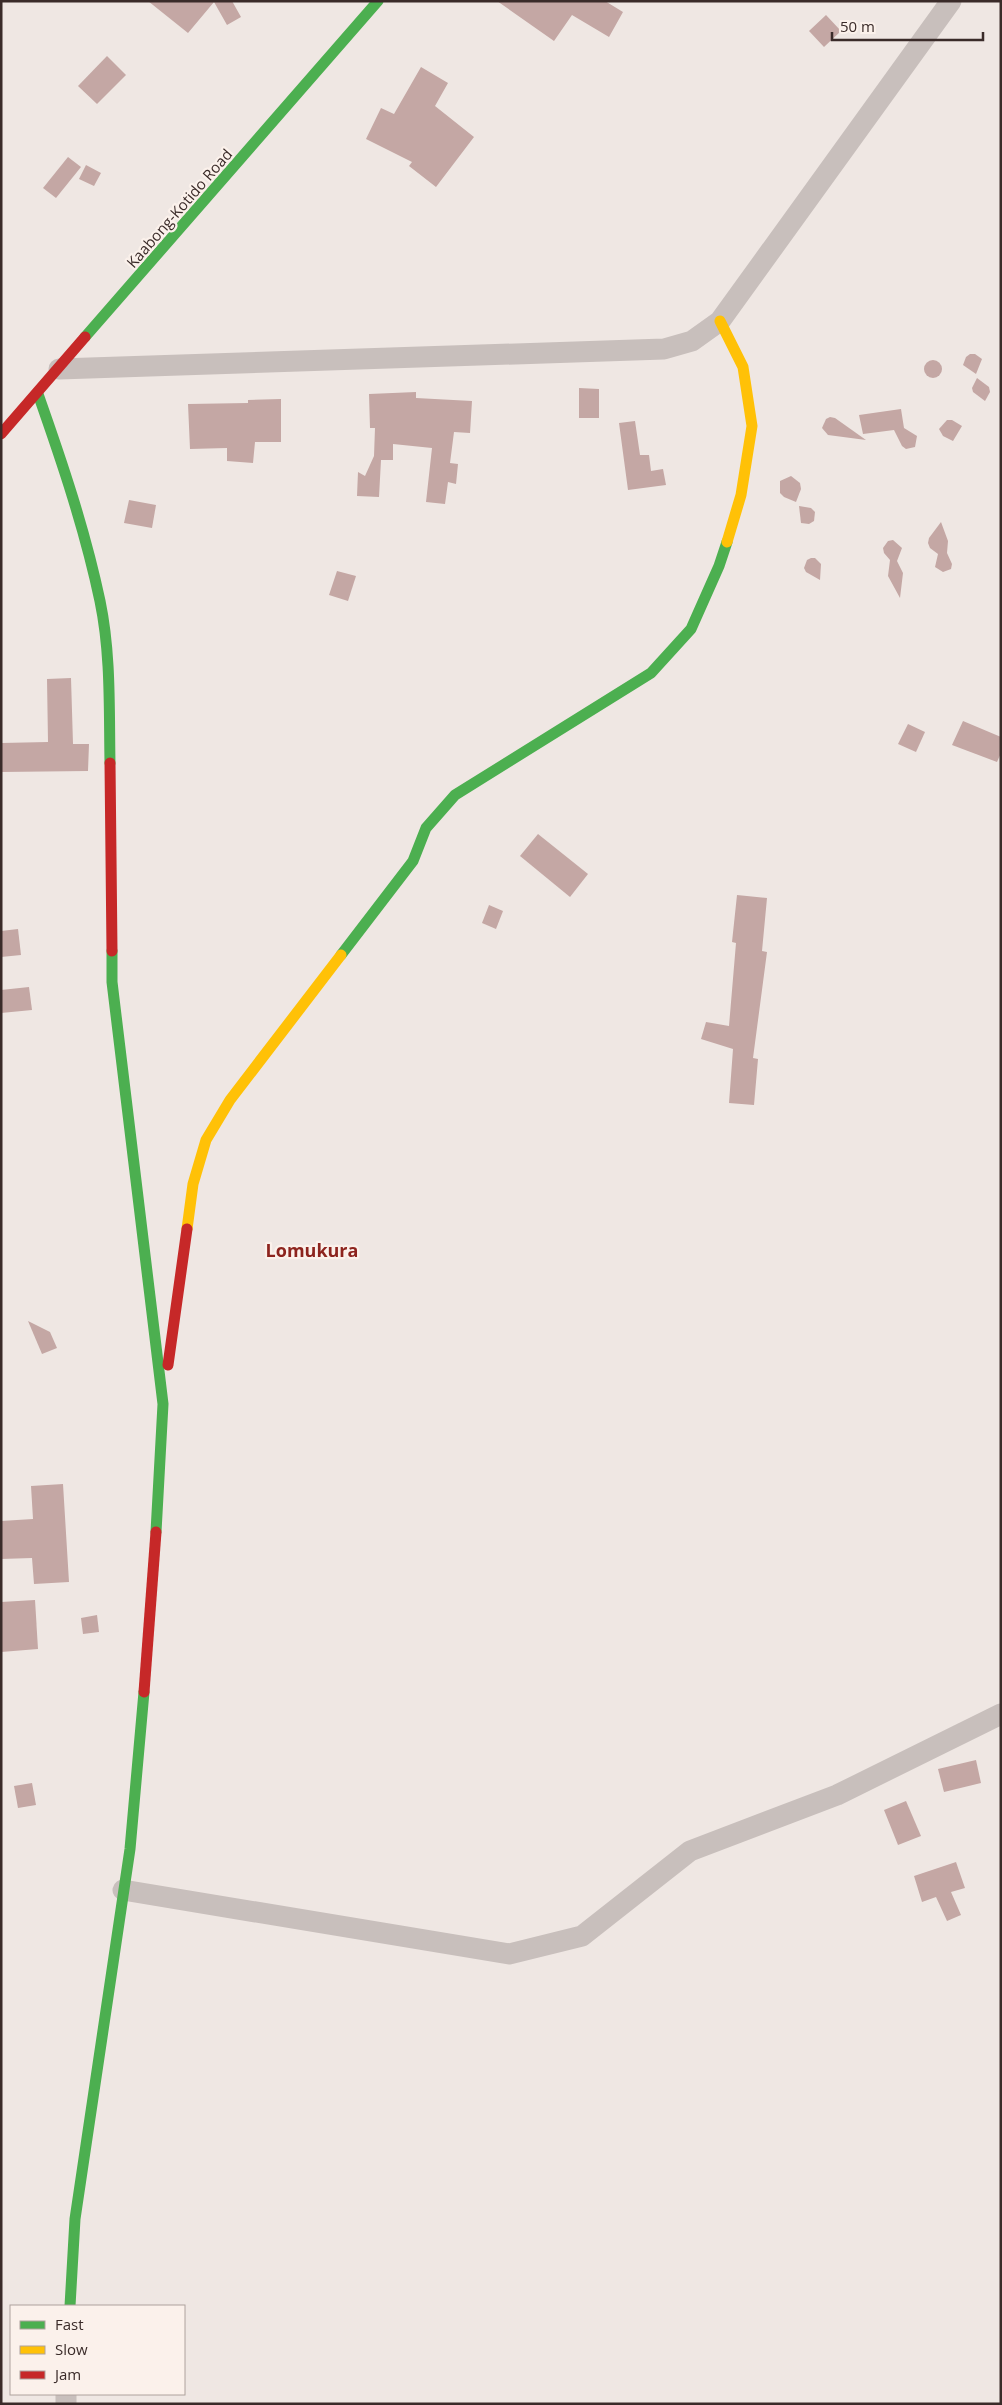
<svg xmlns="http://www.w3.org/2000/svg" width="1002" height="2405" font-family="'Open Sans',sans-serif">
<style>
.building{fill:#c4a7a4}
.lines{fill:none;stroke-linecap:round;stroke-linejoin:round}
.street{stroke:#c8bfbc;stroke-width:21}
.fast{stroke:#4caf50;stroke-width:11}
.slow{stroke:#ffc107;stroke-width:11}
.jam{stroke:#c62828;stroke-width:11}
.labels{text-anchor:middle;dominant-baseline:central;stroke-width:4.5;stroke-linejoin:round;paint-order:stroke}
.street-label{font-size:15px;fill:#3a2b29;stroke:#fbf1eb}
.quarter-label{font-size:18px;font-weight:bold;fill:#8d241e;stroke:#fbf1eb}
</style>
<rect width="100%" height="100%" fill="#efe7e3"/>
<g class="building">
<polygon points="148,1 232,1 241,17 227,25 214,2 188,33"/>
<polygon points="497,1 605,1 623,12 609,37 572,15 554,41"/>
<polygon points="826,15 841,31 824,47 809,31"/>
<polygon points="107,56 126,75 97,104 78,86"/>
<polygon points="421,67 448,83 435,106 474,137 436,187 409,166 412,162 366,139 381,108 394,114"/>
<polygon points="68,157 81,167 56,198 43,188"/>
<polygon points="86,165 101,173 94,186 79,179"/>
<polygon points="970,354 975,354 982,359 976,374 963,365 966,357"/>
<circle cx="933" cy="369" r="9"/>
<polygon points="977,378 989,387 990,392 985,401 973,392 972,388"/>
<polygon points="579,388 599,389 599,418 579,418"/>
<polygon points="416,392 416,398 472,401 470,433 454,432 450,463 458,464 456,484 448,482 445,504 426,502 432,448 393,444 393,460 381,460 379,497 357,496 358,472 365,476 374,456 375,428 370,428 369,394"/>
<polygon points="281,399 281,442 255,442 253,463 227,461 227,448 190,449 188,404 248,403 248,400"/>
<polygon points="901,409 904,428 917,436 915,447 906,449 902,446 894,430 863,434 859,415"/>
<polygon points="830,417 835,418 866,440 828,435 822,428 826,419"/>
<polygon points="947,420 952,420 962,426 953,441 943,436 939,429"/>
<polygon points="635,421 640,455 649,455 651,471 663,469 666,485 628,490 619,423"/>
<polygon points="791,476 800,483 801,489 796,502 784,497 780,493 780,481"/>
<polygon points="129,500 156,505 152,528 124,523"/>
<polygon points="799,506 811,508 815,512 814,521 809,524 801,523"/>
<polygon points="941,522 948,541 947,553 952,564 951,569 943,572 935,567 938,554 930,548 928,543 929,538"/>
<polygon points="893,540 902,548 897,561 903,573 900,598 888,576 890,560 884,553 883,548 888,541"/>
<polygon points="811,558 815,558 821,564 820,580 806,572 804,568 807,560"/>
<polygon points="337,571 356,576 348,601 329,595"/>
<polygon points="71,678 73,744 89,744 88,771 1,772 1,743 48,742 47,679"/>
<polygon points="963,721 1001,737 1001,753 997,762 952,745"/>
<polygon points="908,724 925,732 916,752 898,744"/>
<polygon points="538,834 588,874 570,897 520,856"/>
<polygon points="737,895 767,898 762,951 767,952 753,1058 758,1059 754,1105 729,1103 733,1049 701,1039 706,1022 729,1026 736,943 732,942"/>
<polygon points="489,905 503,911 496,929 482,923"/>
<polygon points="18,929 21,955 1,957 1,931"/>
<polygon points="29,987 32,1010 1,1013 1,990"/>
<polygon points="28,1321 50,1332 57,1348 42,1354"/>
<polygon points="63,1484 69,1582 34,1584 32,1558 1,1559 1,1521 33,1519 31,1486"/>
<polygon points="35,1600 38,1649 1,1652 1,1602"/>
<polygon points="97,1615 99,1632 83,1634 81,1618"/>
<polygon points="976,1760 981,1783 944,1792 938,1769"/>
<polygon points="32,1783 36,1805 18,1808 14,1786"/>
<polygon points="906,1801 921,1836 898,1845 884,1810"/>
<polygon points="956,1862 965,1888 951,1892 961,1915 947,1921 936,1897 922,1902 914,1876"/>
</g>
<g class="lines">
<g class="street">
<polyline points="59,369 664,349 692,341 720,321 951,1"/>
<polyline points="123,1890 509,1954 582,1936 690,1851 837,1795 1001,1714"/>
<polyline points="66,2404 66,2394"/>
</g>
<g class="fast">
<polyline points="85,337 378,1"/>
<path d="M 38,394 C 62,462 85,530 100,601 C 111,654 109,709 110,763"/>
<polyline points="112,951 112,982 163,1404 156,1532"/>
<polyline points="341,955 413,861 426,828 455,795 651,673 691,629 719,566 727,542"/>
<polyline points="70,2306 75,2219 130,1849 144,1692"/>
</g>
<g class="slow">
<polyline points="720,321 743,367 752,426 741,495 727,542"/>
<polyline points="187,1229 193,1184 206,1140 230,1100 341,955"/>
</g>
<g class="jam">
<polyline points="1,434 85,337"/>
<polyline points="110,763 112,951"/>
<polyline points="168,1365 187,1229"/>
<polyline points="144,1692 156,1532"/>
</g>
</g>
<g class="labels">
<g class="street-label">
<text transform="translate(179 208) rotate(-49)">Kaabong-Kotido Road</text>
</g>
<g class="quarter-label">
<text x="312" y="1250">Lomukura</text>
</g>
</g>
<rect width="1002" height="2405" fill="none" stroke="#3a2b29" stroke-width="5"/>
<rect x="10" y="2305" width="175" height="90" fill="#fbf1eb" stroke="#aea29d"/>
<rect x="20" y="2321" width="25" height="8" fill="#4caf50" stroke="#aea29d"/>
<text x="55" y="2330" font-size="15" fill="#3a2b29">Fast</text>
<rect x="20" y="2346" width="25" height="8" fill="#ffc107" stroke="#aea29d"/>
<text x="55" y="2355" font-size="15" fill="#3a2b29">Slow</text>
<rect x="20" y="2371" width="25" height="8" fill="#c62828" stroke="#aea29d"/>
<text x="55" y="2380" font-size="15" fill="#3a2b29">Jam</text>
<path d="M832 32v8h151v-8" fill="none" stroke="#3a2b29" stroke-width="2.5"/>
<text x="840" y="32" font-size="15" fill="#3a2b29" stroke="#fbf1eb" stroke-width="4" paint-order="stroke">50 m</text>
</svg>
